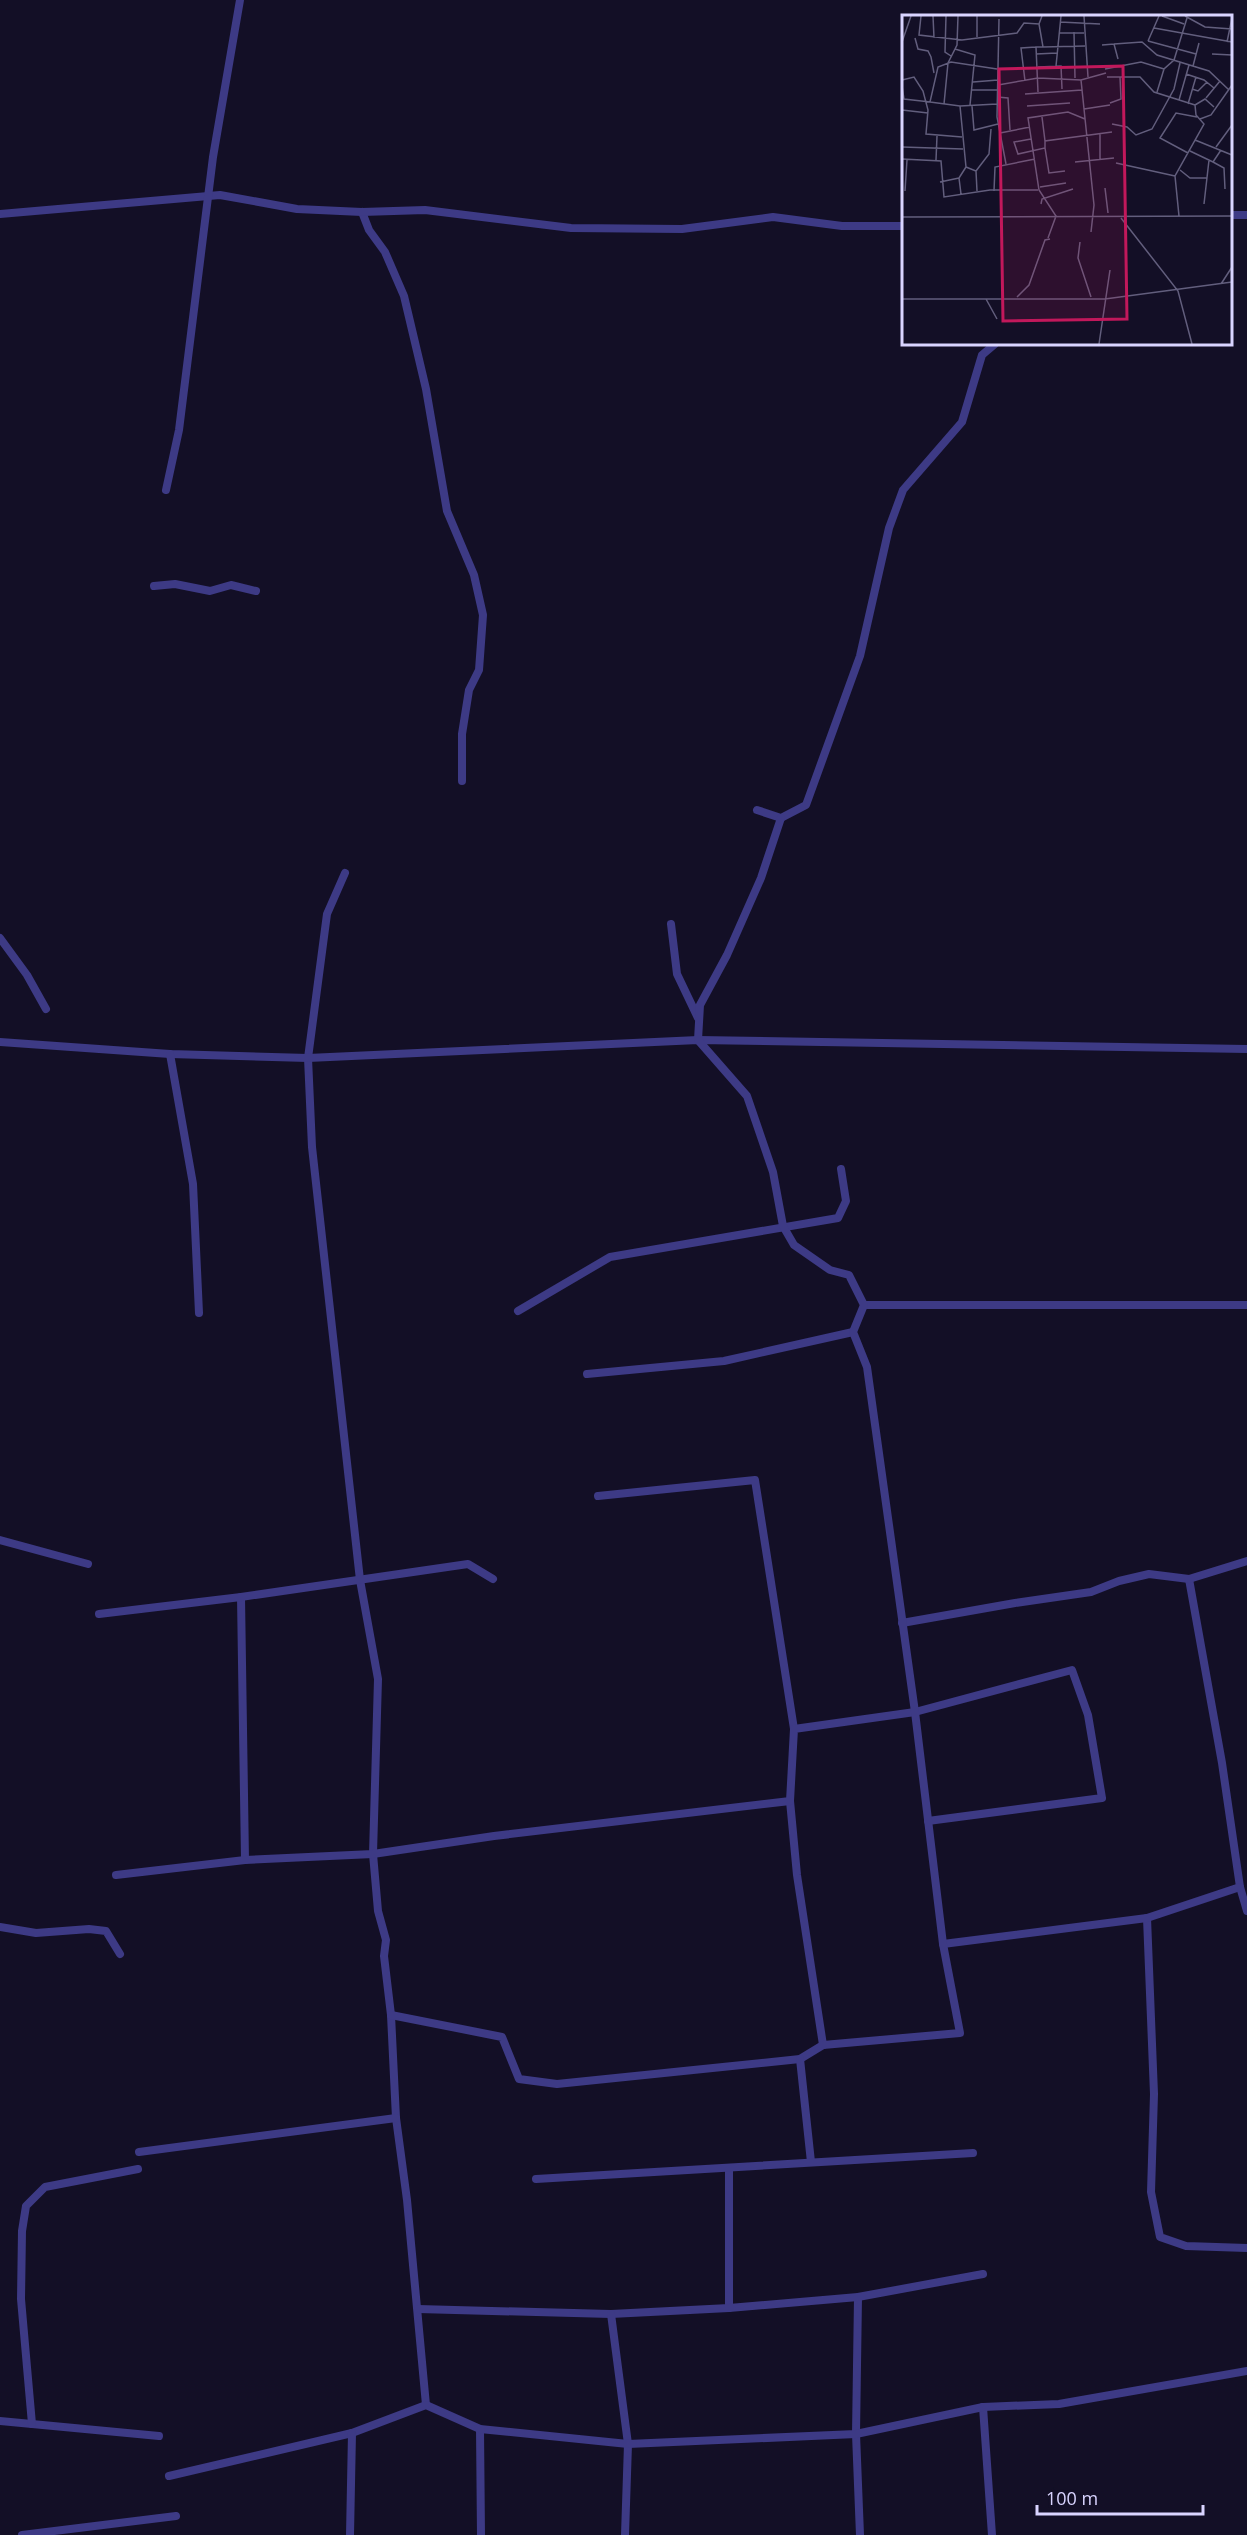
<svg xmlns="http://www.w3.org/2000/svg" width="1247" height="2535" font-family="'Open Sans',sans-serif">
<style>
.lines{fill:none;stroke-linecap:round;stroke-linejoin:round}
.minor{stroke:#3d3a85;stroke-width:8}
.inset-road{fill:none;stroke:#625e7d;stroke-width:1.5}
.view{fill:#c2185b;fill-opacity:0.15;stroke:#c2185b;stroke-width:3}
.inset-edge{fill:none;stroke:#d9d4ff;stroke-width:3}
</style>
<rect width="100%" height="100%" fill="#130f26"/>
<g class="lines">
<g class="minor">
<polyline points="362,212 369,230 385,252 404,296 426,389 447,511 474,575 483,615 479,670 469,690 462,734 462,781"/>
<polyline points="0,214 220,195 297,209 362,212 425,210 571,228 682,229 773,217 842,226 904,226"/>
<polyline points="1230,215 1247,215"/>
<polyline points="166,490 179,430 213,157 240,0"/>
<polyline points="154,586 175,584 210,591 231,585 256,591"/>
<polyline points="757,810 781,818 806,805 860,656 889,528 903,490 962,422 982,355 995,344"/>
<polyline points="345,873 327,914 308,1058 312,1147 360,1580 378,1679 373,1854 378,1911 386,1940 384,1956 391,2015 396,2118 407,2200 426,2405"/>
<polyline points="671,924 677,974 698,1018"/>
<polyline points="0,938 27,975 46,1009"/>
<polyline points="0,1042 170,1054 308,1058 698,1040 1247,1049"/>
<polyline points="170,1054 193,1184 199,1313"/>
<polyline points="864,1305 1247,1305"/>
<polyline points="518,1311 610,1257 838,1218 846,1201 841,1169"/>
<polyline points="587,1374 724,1361 853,1332"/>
<polyline points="598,1496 755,1480 794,1729"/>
<polyline points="0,1540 88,1564"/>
<polyline points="1189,1579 1222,1763 1240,1887 1247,1911"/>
<polyline points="241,1597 245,1860"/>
<polyline points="99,1614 241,1597 468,1564 493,1579"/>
<polyline points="902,1623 1015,1603 1091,1592 1119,1581 1149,1574 1189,1579 1247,1561"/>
<polyline points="790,1801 797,1875 823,2045"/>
<polyline points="116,1875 245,1860 373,1854 494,1836 790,1801 794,1729 915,1712 1072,1670 1088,1715 1102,1798 928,1821"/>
<polyline points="1147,1918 1154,2094 1151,2192 1160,2237 1186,2246 1247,2248"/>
<polyline points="0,1927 36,1933 89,1929 106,1931 120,1954"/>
<polyline points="943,1944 1147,1918 1240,1887"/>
<polyline points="391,2015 502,2037 519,2079 557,2084 800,2059 823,2045 960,2033 943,1944 915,1712 867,1367 853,1332 864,1305 849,1275 830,1270 794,1245 783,1226 773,1172 747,1096 698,1040 700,1005 727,955 761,878 781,818"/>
<polyline points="800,2059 811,2162"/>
<polyline points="139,2152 396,2118"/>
<polyline points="729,2168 729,2308"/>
<polyline points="536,2179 973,2153"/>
<polyline points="858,2297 856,2434 860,2535"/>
<polyline points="418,2309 611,2314 729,2308 858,2297 983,2274"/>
<polyline points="611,2314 628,2444 625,2535"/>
<polyline points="983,2407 992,2535"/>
<polyline points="0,2421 159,2436"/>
<polyline points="32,2424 21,2299 22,2231 26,2206 45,2187 138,2169"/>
<polyline points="480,2429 481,2535"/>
<polyline points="169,2476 352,2433 426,2405 480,2429 628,2444 856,2434 983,2407 1059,2404 1247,2371"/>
<polyline points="22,2535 176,2516"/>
<polyline points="350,2535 352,2433"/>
</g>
</g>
<g transform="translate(902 15)">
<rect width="330" height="330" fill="#130f26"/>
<path class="inset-road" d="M 19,1 L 17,20 L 60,25 L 115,18 L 122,8 L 137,9 L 140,1M 31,1 L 32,23M 44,1 L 43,37 L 49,41M 75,1 L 75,22M 182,1 L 186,62M 260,1 L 282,9M 283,1 L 303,12 L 330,14M 97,4 L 95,102 L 104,149M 158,7 L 198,9M 137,9 L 141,32 L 183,31M 252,13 L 330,27M 172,17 L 173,63M 157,18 L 182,18M 13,23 L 16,34 L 26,36 L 29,42 L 32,58M 246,26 L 294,39M 246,26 L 257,1M 0,27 L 9,1M 325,27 L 330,3M 212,29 L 240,27 L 255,40 L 307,56 L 327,75M 200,30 L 212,29 L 216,44M 53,34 L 73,40 L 68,90M 134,39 L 155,38M 310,39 L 330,40M 154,51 L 159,1M 291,51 L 297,28M 136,52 L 159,51 L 160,74M 203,54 L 239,47 L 262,54M 284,59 L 302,65 L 312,73M 205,62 L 238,62 L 252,77 L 293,90M 0,65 L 12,62 L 21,76 L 26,95 L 24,119 L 60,122M 179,65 L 192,190 L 189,217M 123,66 L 119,33 L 134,32M 71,67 L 96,65M 96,70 L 136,63 L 179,65 L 204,58M 0,71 L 2,84 L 28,87 L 36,52 L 49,47 L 95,54M 290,74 L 296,76 L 305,67M 69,75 L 96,75M 136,77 L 134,32 L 141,32M 255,77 L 262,54 L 272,45 L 285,3M 123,79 L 180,75M 95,82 L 106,83 L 108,115M 304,83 L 318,66M 277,85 L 287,50M 28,87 L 58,91 L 95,89M 208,88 L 219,84 L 218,62M 42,89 L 46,48 L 55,30 L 56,1M 286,89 L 294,62M 58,91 L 64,152 L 57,163 L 59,179M 70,91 L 72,115 L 96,109M 125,91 L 168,88M 182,94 L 208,90M 0,95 L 26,98M 140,102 L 143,126M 298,104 L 309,100 L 330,70M 210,109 L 225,112 L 234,120 L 250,114 L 272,74 L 278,48M 98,118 L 128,112M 198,119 L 198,145M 129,124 L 112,127 L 116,139 L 143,133 L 143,126 L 210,117M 293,125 L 330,140M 0,132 L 61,134M 314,132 L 330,110M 143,133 L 147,158 L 163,156M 288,136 L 311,147 L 319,135M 286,138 L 258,123 L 274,98 L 295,102M 0,144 L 39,146 L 42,182 L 88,175 L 136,175M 34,145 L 35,121M 173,147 L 212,143M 311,147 L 322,153 L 323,174M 214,148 L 273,161M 64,152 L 74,156 L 75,176M 278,155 L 288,163 L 305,163M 74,156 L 87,139 L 89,114M 38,167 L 57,163M 138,172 L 164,168M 203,173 L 206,198M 3,176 L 5,145M 92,176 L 93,152 L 133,144M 139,189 L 140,184 L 171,174M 302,189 L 307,145M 277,201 L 273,161 L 302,109 L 294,100 L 293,90 L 303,84 L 312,92M 0,202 L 330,201M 219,203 L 276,276 L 290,329M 146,223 L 154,201 L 137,175 L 126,103 L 166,97 L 183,104M 178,227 L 176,243 L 189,282M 319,269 L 330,252M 115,282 L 127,270 L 143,225 L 148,224M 0,284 L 203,284 L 330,267M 84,284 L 95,304M 197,329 L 208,255"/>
<path class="view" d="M 221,51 L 225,304 L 101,306 L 97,54 Z"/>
<rect width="330" height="330" class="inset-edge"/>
</g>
<path d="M1037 2505v9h166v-9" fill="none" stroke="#d9d4ff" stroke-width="3"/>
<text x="1046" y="2505" font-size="18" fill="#d9d4ff" stroke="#130f26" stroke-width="4.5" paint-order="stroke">100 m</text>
</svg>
